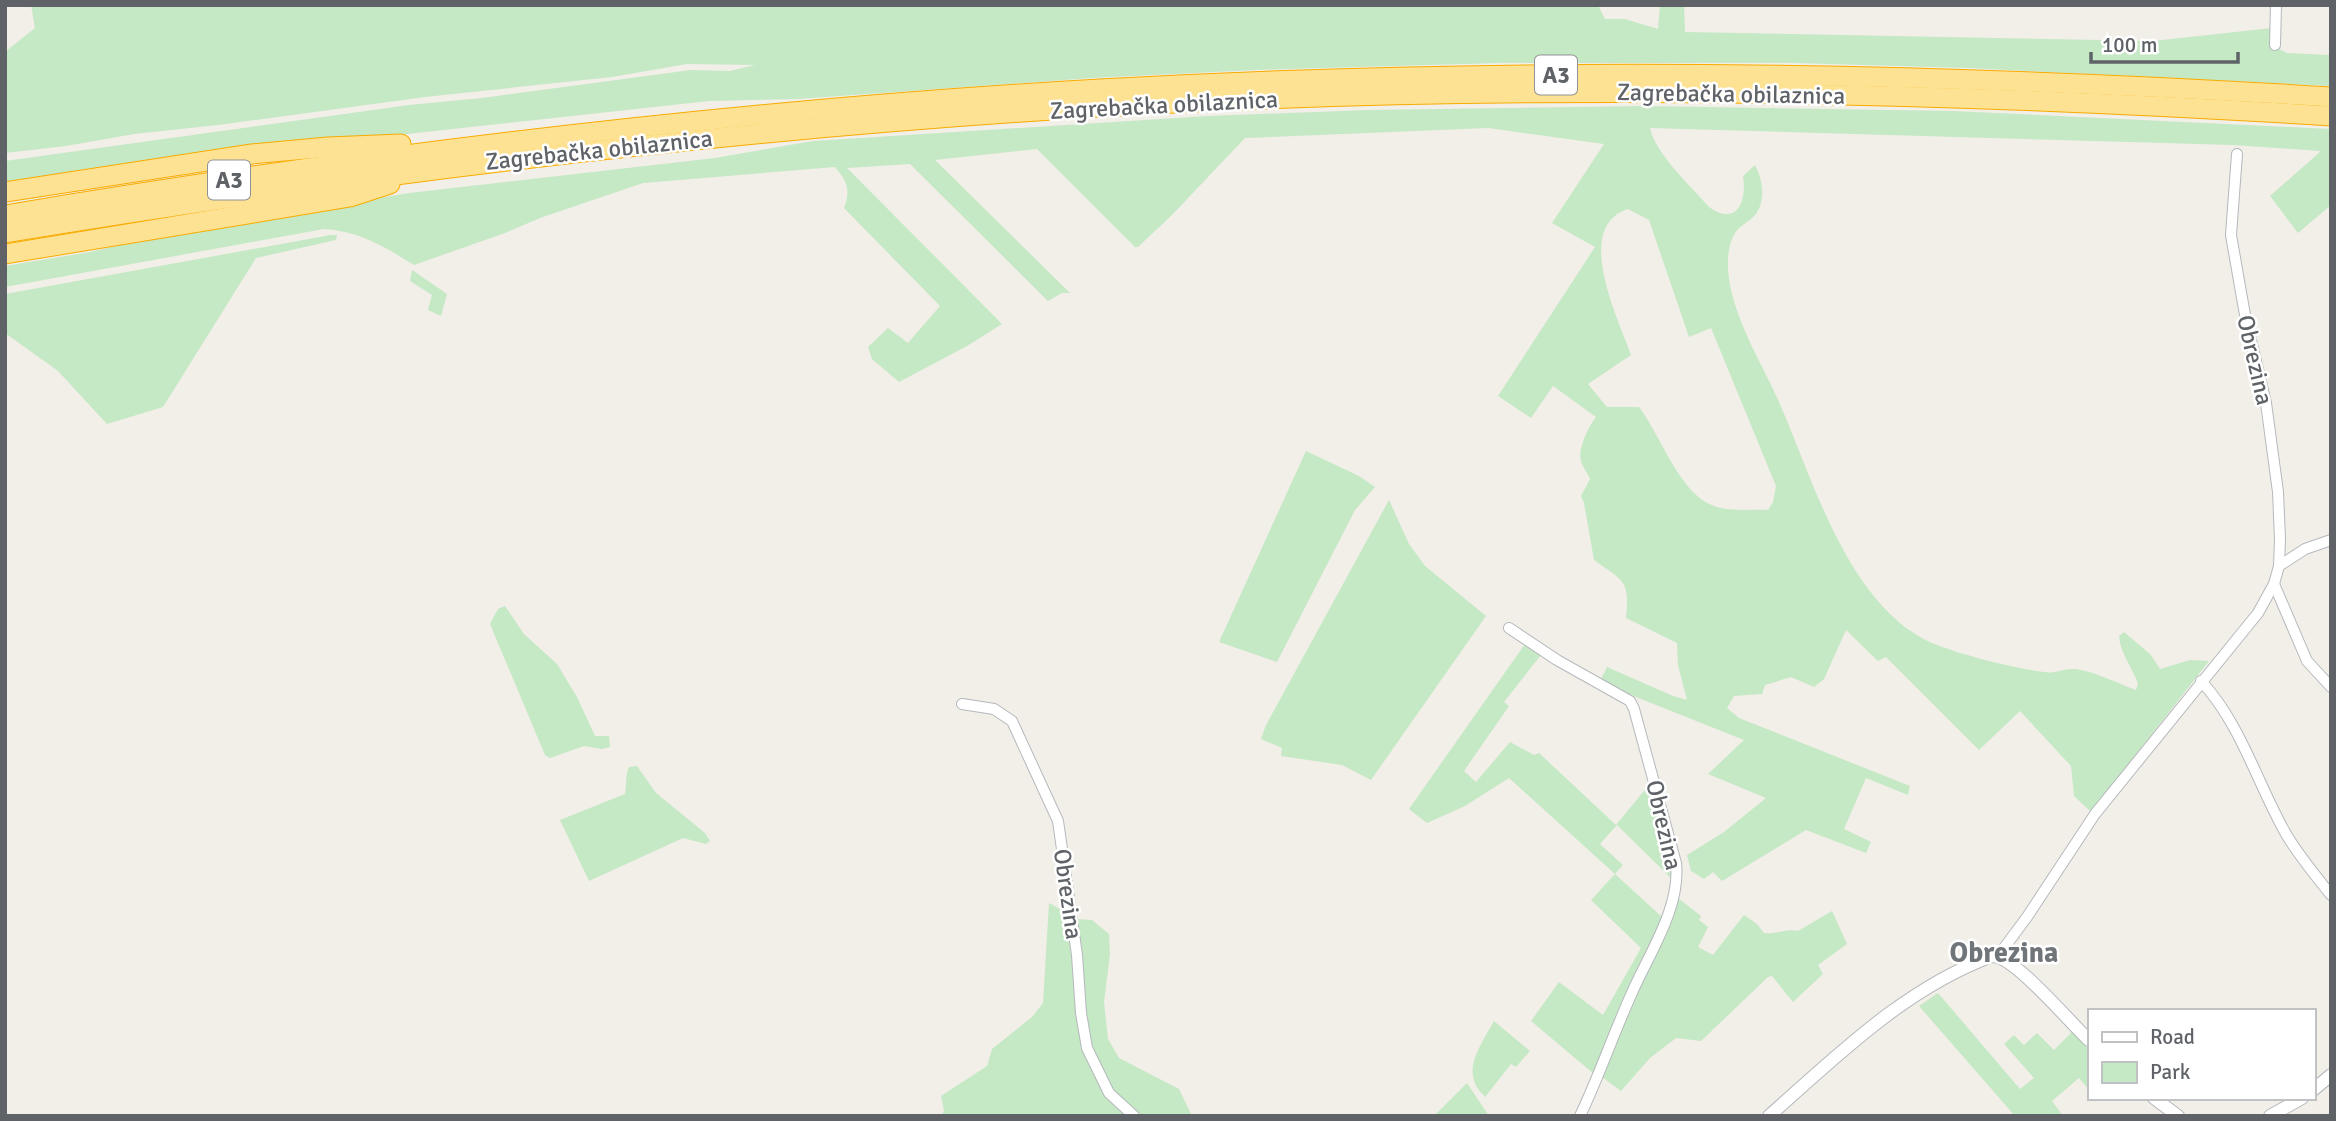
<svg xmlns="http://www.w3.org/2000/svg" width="2336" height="1121" font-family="Signika,sans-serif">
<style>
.green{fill:#c5e8c5;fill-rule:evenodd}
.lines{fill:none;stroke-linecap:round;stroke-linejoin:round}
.minor-casing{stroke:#b5b8bc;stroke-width:12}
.tertiary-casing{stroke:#b5b8bc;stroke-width:14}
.motorway-casing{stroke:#f9ab00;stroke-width:21}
.minor{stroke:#fff;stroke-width:10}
.tertiary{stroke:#fff;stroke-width:12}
.motorway{stroke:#fde293;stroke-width:19}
.labels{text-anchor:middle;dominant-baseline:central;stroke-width:5;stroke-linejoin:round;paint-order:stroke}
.shield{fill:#fff;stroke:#8f9295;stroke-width:2}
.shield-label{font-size:23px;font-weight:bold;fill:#5f6368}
.street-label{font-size:24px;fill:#5f6368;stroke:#fff}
.quarter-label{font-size:28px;font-weight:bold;fill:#70757a;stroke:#fff}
</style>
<rect width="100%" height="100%" fill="#f1efe8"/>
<g class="green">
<polygon points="31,5 1598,5 1605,19 1625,19 1658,29 1660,5 1684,5 1685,32 2153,41 2272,28 2277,48 2287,53 2331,55 2331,86 1967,68 1794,63 1500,63 1256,70 1092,78 798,99 709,101 86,169 5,183 5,161 409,105 482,98 691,70 730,71 755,65 687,64 612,77 425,97 218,125 134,134 66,146 5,153 5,52 35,28"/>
<path d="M 1643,106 L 1953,111 L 2331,129 L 2331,205 L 2298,233 L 2270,196 L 2321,151 L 2233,145 L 1650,128 C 1656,155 1691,186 1709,207 C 1737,227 1747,201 1743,176 L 1755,165 C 1763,179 1766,202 1755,215 C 1749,222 1740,225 1735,233 C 1726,248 1727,268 1730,285 C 1738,326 1762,364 1779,402 C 1813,479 1848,606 1932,643 C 1961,655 2013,668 2044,672 C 2055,674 2064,668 2076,669 C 2095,672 2117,683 2136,690 L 2138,684 C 2133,668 2120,653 2119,636 L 2124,632 L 2151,655 L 2160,669 L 2190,660 L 2209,661 L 2091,812 L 2074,796 L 2071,766 L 2020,711 L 1979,750 L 1886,657 L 1878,661 L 1846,630 L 1824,679 L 1814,687 L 1791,677 L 1765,685 L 1762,694 L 1734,696 L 1727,708 L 1739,718 L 1910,786 L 1908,795 L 1866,778 L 1844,829 L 1871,842 L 1866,853 L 1806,830 L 1722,881 L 1713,872 L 1704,879 L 1691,871 L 1687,855 L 1724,832 L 1766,798 L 1708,774 L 1744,740 L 1631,695 L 1601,679 L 1607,667 L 1673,696 L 1687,700 L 1678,665 L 1677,643 L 1626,618 C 1630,579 1623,581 1594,560 L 1584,503 L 1581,496 L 1590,479 C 1588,474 1584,469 1582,464 C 1576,452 1588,427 1596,417 L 1553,386 L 1531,418 L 1498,396 L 1595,247 L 1552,223 L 1604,144 L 1488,128 L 1245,138 L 1171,216 L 1138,247 L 1135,247 L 1037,149 L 935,160 L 1070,293 L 1062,293 L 1048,301 L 910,164 L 847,168 L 1002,324 L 967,346 L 899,382 L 872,359 L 868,347 L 888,328 L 908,343 L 940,306 L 844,208 C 851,190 847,181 835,167 L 643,183 L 540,218 L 505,233 L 414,265 C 385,247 359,231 324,229 L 5,287 L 5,266 L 90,252 L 170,233 L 409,193 L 715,158 L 813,141 L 1208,116 L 1367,110 ZM 1628,209 L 1649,220 L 1689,337 L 1711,328 L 1776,486 L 1773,502 L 1768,510 C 1751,509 1730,512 1714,506 C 1680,495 1660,434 1639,407 L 1607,407 L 1588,384 L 1631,355 C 1619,320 1572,227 1628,209 Z"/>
<polygon points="331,235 337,235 336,240 256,258 163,407 107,424 58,371 5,333 5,294"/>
<polygon points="412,270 447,294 441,316 428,310 432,295 410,281"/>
<polygon points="1306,451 1359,476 1375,487 1355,510 1277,662 1219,642"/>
<polygon points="1389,500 1409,544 1425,566 1486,616 1371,780 1342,765 1281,756 1282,748 1261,739 1266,725"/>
<polygon points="505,606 524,634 557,664 577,697 595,736 609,736 610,747 602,749 584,746 550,758 545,755 490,624 498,609"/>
<polygon points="1525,644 1541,655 1504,702 1509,706 1464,771 1476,782 1510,742 1534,755 1539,753 1616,825 1648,786 1654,791 1673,863 1674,881 1617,825 1600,844 1623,865 1615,874 1662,917 1594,1074 1531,1021 1559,982 1603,1015 1641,948 1591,900 1615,874 1509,778 1465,806 1427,823 1409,809"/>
<path d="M 637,766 L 656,793 L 705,833 L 710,841 L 706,844 L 683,838 L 589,881 L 560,820 L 625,794 C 627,784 625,775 629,767 Z"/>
<path d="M 1678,898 L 1701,916 L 1699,920 L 1708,927 L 1698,947 L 1713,955 L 1744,915 L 1757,924 L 1764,933 C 1776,935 1785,928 1798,931 L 1832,911 L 1847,944 L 1818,965 L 1823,974 L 1793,1002 L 1772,976 L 1768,977 L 1701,1041 L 1676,1038 L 1650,1058 L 1621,1091 L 1602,1077 Z"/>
<polygon points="1049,903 1078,919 1092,920 1109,934 1110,954 1104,1002 1108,1039 1119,1058 1179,1089 1192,1116 941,1116 944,1111 941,1096 987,1066 992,1049 1032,1017 1043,1003"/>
<polygon points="1938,993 2020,1089 2034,1078 2004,1044 2014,1035 2024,1045 2037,1033 2054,1050 2073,1031 2089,1046 2089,1090 2079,1078 2052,1101 2063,1116 2015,1116 1919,1006"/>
<path d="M 1494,1021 L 1530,1051 L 1516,1067 L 1511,1064 L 1485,1097 C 1482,1093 1476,1088 1475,1083 C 1466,1063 1485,1038 1494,1021 Z"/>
<polygon points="1467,1083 1489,1116 1434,1116"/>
</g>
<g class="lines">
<defs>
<g id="minor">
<polyline points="2275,45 2276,5"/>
<polyline points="2279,566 2305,549 2331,540"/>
<polyline points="2274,584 2307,661 2331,687"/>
<path d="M 1509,628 L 1557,660 L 1630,701 L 1634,709 L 1676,863 C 1681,908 1648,955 1631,995 C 1613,1035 1599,1076 1580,1116"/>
<path d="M 2201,681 C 2241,724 2257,783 2286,834 C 2299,856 2315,875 2331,895"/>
<polyline points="962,704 994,709 1012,721 1058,821 1077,955 1081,1013 1087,1048 1109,1093 1134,1116"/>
<polyline points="1998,956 2027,917 2095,814 2258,613 2274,584 2279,566 2280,539 2278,492 2266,403 2245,315 2231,235 2237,154"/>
</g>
<g id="tertiary">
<polyline points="2313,1090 2331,1075"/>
<polyline points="2154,1098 2178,1116"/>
<path d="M 1769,1116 C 1838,1055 1904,989 1992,956 C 2014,955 2070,1023 2089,1040"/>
<polyline points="2270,1116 2302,1098"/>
</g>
<g id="motorway">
<polyline points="5,192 252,154 328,147 401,144"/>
<path d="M 5,215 C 368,154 733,110 1100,89 C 1510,66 1921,71 2331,97"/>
<path d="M 5,233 C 368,173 733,129 1100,107 C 1510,83 1921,90 2331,116"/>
<polyline points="5,254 350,197 390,184"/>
</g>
</defs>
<use href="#minor" class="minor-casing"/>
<use href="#tertiary" class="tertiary-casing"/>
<use href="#motorway" class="motorway-casing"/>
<use href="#minor" class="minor"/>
<use href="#tertiary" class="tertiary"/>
<use href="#motorway" class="motorway"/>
</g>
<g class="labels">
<g class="shield">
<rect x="1535" y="55.5" width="42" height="39" rx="5"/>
<rect x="208" y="160.5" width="42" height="39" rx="5"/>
</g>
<g class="shield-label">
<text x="1556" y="75">A3</text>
<text x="229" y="180">A3</text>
</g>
<g class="street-label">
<text transform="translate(1731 94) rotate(1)">Zagrebačka obilaznica</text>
<text transform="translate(1164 105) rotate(-3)">Zagrebačka obilaznica</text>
<text transform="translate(599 150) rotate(-6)">Zagrebačka obilaznica</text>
<text transform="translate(2255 360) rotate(77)">Obrezina</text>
<text transform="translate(1664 825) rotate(77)">Obrezina</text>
<text transform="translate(1068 894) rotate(82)">Obrezina</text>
</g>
<g class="quarter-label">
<text x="2004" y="953">Obrezina</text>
</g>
</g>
<rect width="2336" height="1121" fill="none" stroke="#5f6368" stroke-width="14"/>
<rect x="2088" y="1009" width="228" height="91" fill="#ffffff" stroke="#bfc1c3" stroke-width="2"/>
<rect x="2102" y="1032" width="35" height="10" fill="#ffffff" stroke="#bfc1c3" stroke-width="2"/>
<text x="2150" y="1044" font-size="21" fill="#5f6368">Road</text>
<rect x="2102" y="1062" width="35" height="21" fill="#c5e8c5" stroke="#bfc1c3" stroke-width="2"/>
<text x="2150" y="1079" font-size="21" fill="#5f6368">Park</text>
<path d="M2091 52v10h147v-10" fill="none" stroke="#5f6368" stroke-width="3.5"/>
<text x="2102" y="52" font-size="21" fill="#5f6368" stroke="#ffffff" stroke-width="5" paint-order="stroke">100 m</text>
</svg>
